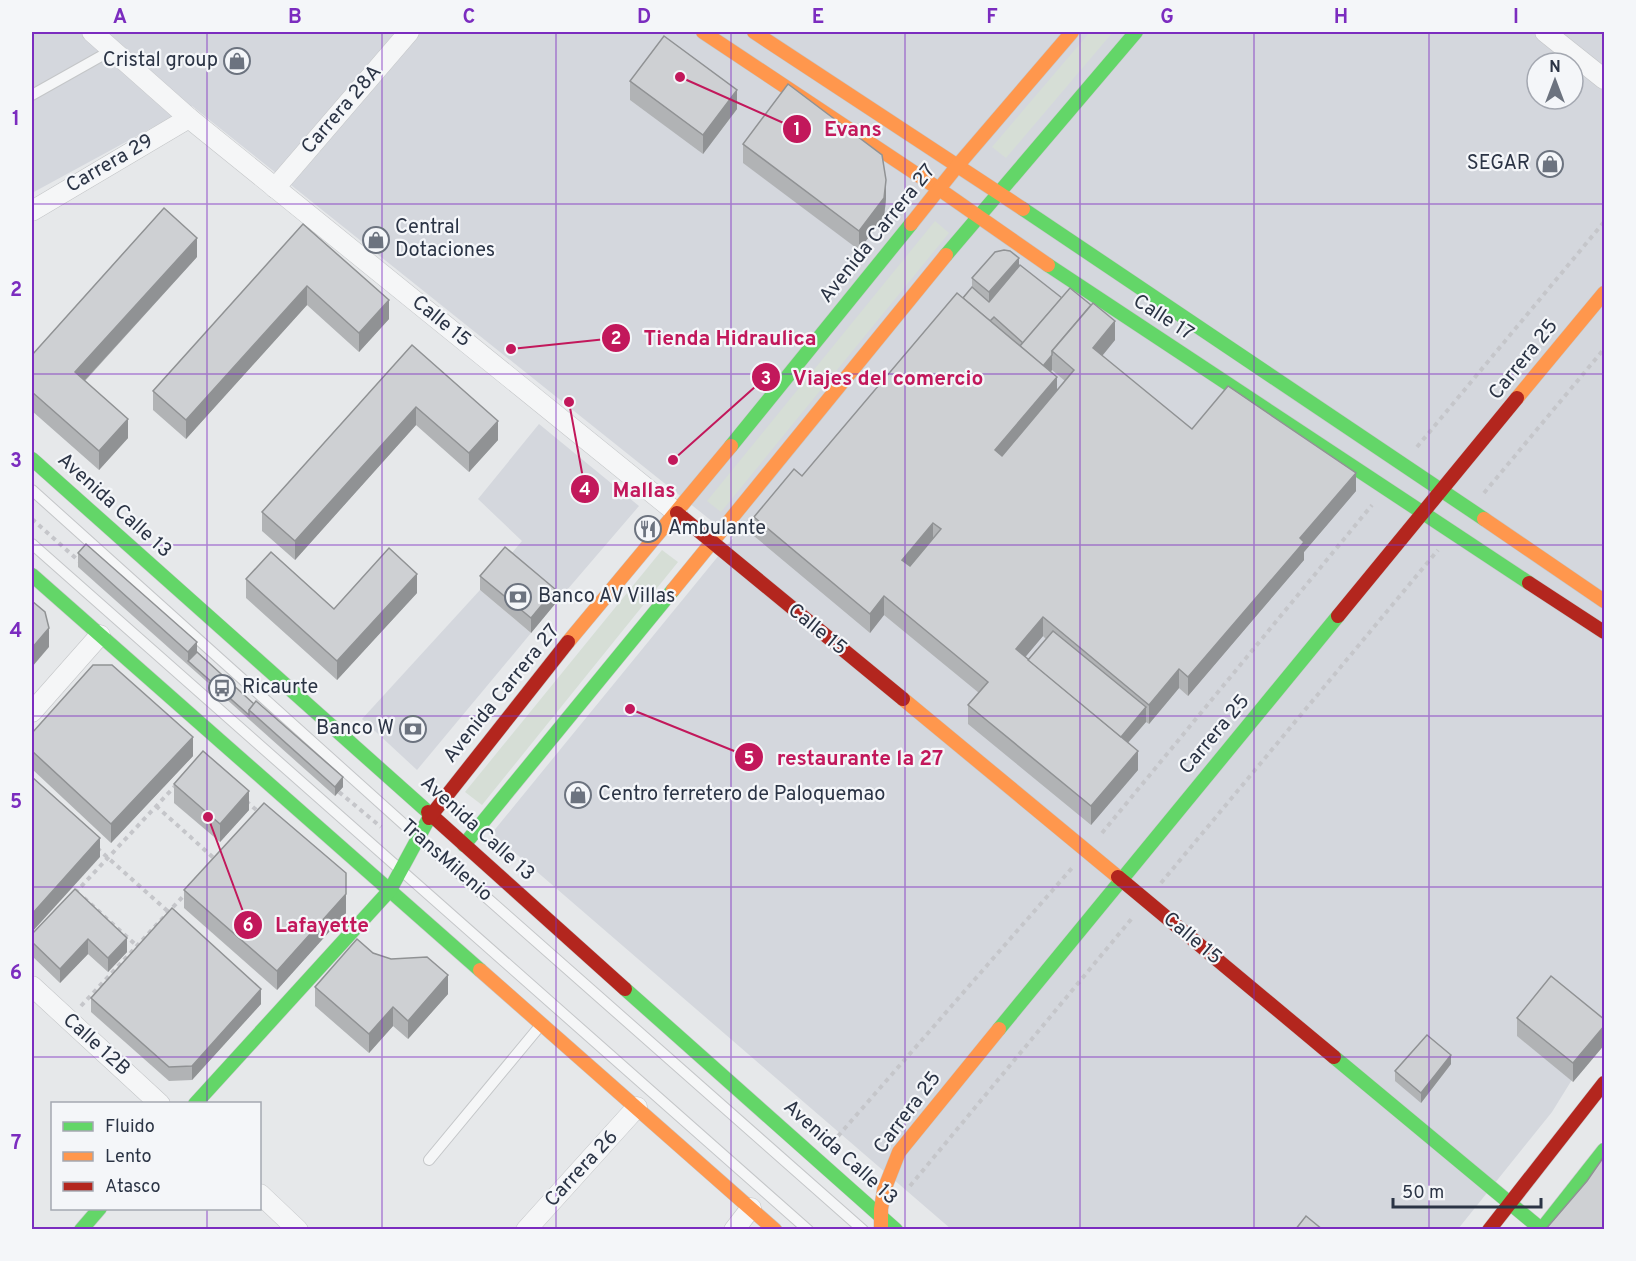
<svg xmlns="http://www.w3.org/2000/svg" width="1636" height="1261" font-family="Overpass,sans-serif">
<style>
.built{fill:#d4d7dd;fill-rule:evenodd}
.green{fill:#d6ded6}
.lines{fill:none;stroke-linecap:round;stroke-linejoin:round}
.lane-casing{stroke:#c4c6c8;stroke-width:12}
.street-casing{stroke:#c4c6c8;stroke-width:21}
.fast-casing{stroke:#c4c6c8;stroke-width:15}
.slow-casing{stroke:#c4c6c8;stroke-width:15}
.jam-casing{stroke:#c4c6c8;stroke-width:15}
.path{stroke:#c5c6ca;stroke-width:4;stroke-dasharray:4.5 4.5;stroke-linecap:butt}
.lane{stroke:#f5f6f7;stroke-width:10}
.street{stroke:#f5f6f7;stroke-width:20}
.fast{stroke:#63d668;stroke-width:14}
.slow{stroke:#ff974d;stroke-width:14}
.jam{stroke:#b3261e;stroke-width:14}
.wall{fill:#b1b3b5;fill-rule:evenodd}
.shaded-wall{fill:#909294}
.building{fill:#ced0d3;stroke:#909294;stroke-width:1.5;fill-rule:evenodd}
.grid{fill:none;stroke:#7b2cbf;stroke-width:1.5;stroke-opacity:0.55}
.labels{text-anchor:middle;dominant-baseline:central;stroke-width:4.5;stroke-linejoin:round;paint-order:stroke}
.poi-label{font-size:20px;fill:#2b3445;stroke:#f4f6f9;text-anchor:start}
.street-label{font-size:20px;fill:#2b3445;stroke:#f4f6f9}
.leader{fill:none;stroke:#c2185b;stroke-width:2}
.callout-dot{fill:#c2185b;stroke:#f4f6f9;stroke-width:2}
.mark-label{font-size:18px;text-anchor:middle;font-weight:bold;fill:#fff}
.callout-label{font-size:21px;text-anchor:middle;font-weight:bold;fill:#c2185b;stroke:#f4f6f9;stroke-width:4.5;stroke-linejoin:round;paint-order:stroke}
.neatline{fill:none;stroke:#7b2cbf;stroke-width:2}
.grid-label{font-size:20px;text-anchor:middle;font-weight:bold;fill:#7b2cbf}
</style>
<rect width="100%" height="100%" fill="#e6e8ea"/>
<g class="built">
<path d="M 32,32 L 1604,32 L 1604,1028 L 1552,1112 L 1458,1229 L 951,1229 L 492,833 L 733,538 L 192,106 L 32,193 ZM 1537,63 L 1573,63 L 1573,99 L 1537,99 Z"/>
<polygon points="539,424 639,506 555,604 505,561 522,541 478,499"/>
<polygon points="480,590 531,633 417,770 362,719"/>
</g>
<g class="green">
<polygon points="1090,32 1113,32 1006,158 992,147"/>
<polygon points="935,221 949,233 721,512 707,501"/>
<polygon points="662,550 678,562 482,805 465,792"/>
</g>
<g class="lines">
<defs>
<g id="lane">
<polyline points="32,95 112,50"/>
<polyline points="32,490 418,837 863,1230"/>
<polyline points="32,544 808,1230"/>
<polyline points="429,1160 540,1026"/>
</g>
<g id="street">
<polyline points="92,32 189,118 677,513"/>
<polyline points="1545,32 1604,79"/>
<polyline points="275,188 409,32"/>
<polyline points="32,211 189,118"/>
<polyline points="32,712 100,635"/>
<polyline points="32,986 160,1104"/>
<polyline points="260,1194 298,1230"/>
<polyline points="526,1230 637,1107"/>
<polyline points="734,1230 751,1208"/>
</g>
<g id="fast">
<polyline points="1023,209 1484,519"/>
<polyline points="946,255 1136,32"/>
<polyline points="1048,265 1529,583"/>
<polyline points="731,446 911,224"/>
<polyline points="32,459 428,812"/>
<polyline points="32,575 480,970"/>
<polyline points="464,845 673,590"/>
<polyline points="625,989 896,1230"/>
<polyline points="999,1029 1338,616"/>
<polyline points="1334,1057 1541,1229"/>
<polyline points="195,1104 390,890 429,818"/>
<polyline points="81,1230 100,1208"/>
<polyline points="1541,1230 1604,1150"/>
</g>
<g id="slow">
<polyline points="703,32 939,189 1048,265"/>
<polyline points="754,32 1023,209"/>
<polyline points="911,224 958,165 1072,32"/>
<polyline points="1517,398 1604,293"/>
<polyline points="1484,519 1604,601"/>
<polyline points="673,590 946,255"/>
<polyline points="568,642 731,446"/>
<polyline points="903,699 1118,877"/>
<polyline points="480,970 775,1230"/>
<polyline points="881,1230 881,1209 884,1190 899,1152 999,1029"/>
</g>
<g id="jam">
<polyline points="677,513 903,699"/>
<polyline points="1529,583 1604,632"/>
<polyline points="1338,616 1517,398"/>
<polyline points="428,812 625,989"/>
<polyline points="429,818 568,642"/>
<polyline points="1118,877 1334,1057"/>
<polyline points="1489,1230 1604,1083"/>
</g>
</defs>
<use href="#lane" class="lane-casing"/>
<use href="#street" class="street-casing"/>
<use href="#fast" class="fast-casing"/>
<use href="#slow" class="slow-casing"/>
<use href="#jam" class="jam-casing"/>
<g class="path">
<polyline points="1417,447 1604,222"/>
<polyline points="1484,493 1604,349"/>
<polyline points="32,519 80,562"/>
<polyline points="339,792 381,827"/>
<polyline points="246,801 261,814"/>
<polyline points="156,806 216,860"/>
<polyline points="1102,833 1372,505"/>
<polyline points="97,848 172,915"/>
<polyline points="1161,883 1438,550"/>
<polyline points="75,893 176,785"/>
<polyline points="84,898 137,946"/>
<polyline points="81,1006 188,891"/>
<polyline points="832,1143 1072,868"/>
<polyline points="910,1186 1133,917"/>
</g>
<use href="#lane" class="lane"/>
<use href="#street" class="street"/>
<use href="#fast" class="fast"/>
<use href="#slow" class="slow"/>
<use href="#jam" class="jam"/>
</g>
<g class="wall">
<polygon points="630,81 737,109 703,154 630,100"/>
<polygon points="743,144 886,199 884,217 859,250 743,163"/>
<polygon points="303,224 389,319 359,352 307,305 186,439 153,410 153,391"/>
<polygon points="197,257 85,381 128,438 99,470 32,411 32,355"/>
<path d="M 1019,267 L 1115,340 L 1102,356 L 1192,429 L 1356,491 L 1304,552 L 1304,560 L 1188,696 L 1179,688 L 1149,724 L 1146,722 L 1128,743 L 1138,770 L 1091,825 L 968,724 L 968,705 L 979,693 L 884,615 L 870,633 L 754,536 L 754,517 L 802,476 L 972,287 L 972,278 ZM 1052,370 L 1065,381 L 1057,391 L 1050,372 ZM 1043,636 L 1046,639 L 1028,660 L 1025,657 Z"/>
<polygon points="412,345 498,440 469,472 416,425 295,560 262,531 262,512"/>
<polygon points="78,553 197,652 343,787 335,796 78,567"/>
<polygon points="480,576 555,604 531,633 480,590"/>
<polygon points="246,579 334,609 417,593 337,680 246,598"/>
<polygon points="32,733 193,756 111,843 32,769"/>
<polygon points="174,784 249,810 220,842 174,803"/>
<polygon points="184,890 346,913 277,990 184,908"/>
<polygon points="32,934 127,938 127,952 108,972 88,954 60,983 32,956"/>
<polygon points="373,953 448,994 408,1039 393,1026 369,1053 315,1006 315,987"/>
<polygon points="91,998 261,1004 192,1080 169,1081 91,1012"/>
<polygon points="1517,1018 1605,1020 1605,1044 1573,1082 1517,1036"/>
<polygon points="1451,1064 1421,1103 1395,1081 1395,1071"/>
</g>
<g class="shaded-wall">
<polygon points="737,90 737,109 703,154 703,135"/>
<polygon points="886,180 886,199 884,217 859,250 859,231"/>
<polygon points="197,238 197,257 75,391 75,372"/>
<polygon points="1019,258 1019,277 989,311 989,292"/>
<polygon points="307,286 307,305 186,439 186,420"/>
<polygon points="389,300 389,319 359,352 359,333"/>
<polygon points="1115,321 1115,340 1093,367 1093,348"/>
<polygon points="1052,355 1052,370 1041,383 1041,368"/>
<polygon points="1057,377 1057,396 995,469 995,450"/>
<polygon points="416,407 416,425 295,560 295,541"/>
<polygon points="128,419 128,438 99,470 99,451"/>
<polygon points="498,421 498,440 469,472 469,453"/>
<polygon points="1356,473 1356,491 1304,552 1304,560 1188,696 1188,677 1300,538"/>
<polygon points="933,523 933,542 902,579 902,560"/>
<polygon points="417,574 417,593 337,680 337,661"/>
<polygon points="555,589 555,604 531,633 531,618"/>
<polygon points="884,596 884,615 870,633 870,614"/>
<polygon points="1043,617 1043,636 1016,668 1016,649"/>
<polygon points="49,628 49,647 32,667 32,648"/>
<polygon points="197,642 197,656 188,661 188,652"/>
<polygon points="1179,669 1179,688 1149,724 1149,705"/>
<polygon points="1146,707 1146,722 1118,754 1118,740"/>
<polygon points="193,737 193,756 111,843 111,824"/>
<polygon points="1138,751 1138,770 1091,825 1091,806"/>
<polygon points="343,777 343,787 335,796 335,787"/>
<polygon points="249,791 249,810 220,842 220,824"/>
<polygon points="100,838 100,857 32,932 32,914"/>
<polygon points="346,873 346,913 277,990 277,971"/>
<polygon points="127,938 127,952 108,972 108,958"/>
<polygon points="88,939 88,954 60,983 60,969"/>
<polygon points="448,975 448,994 408,1039 408,1021"/>
<polygon points="261,989 261,1004 192,1080 192,1066"/>
<polygon points="393,1007 393,1026 369,1053 369,1034"/>
<polygon points="1605,1025 1605,1044 1573,1082 1573,1063"/>
<polygon points="1451,1055 1451,1064 1421,1103 1421,1093"/>
</g>
<g class="building">
<polygon points="664,36 737,90 703,135 630,81"/>
<polygon points="788,84 882,155 886,180 884,198 859,231 743,144"/>
<polygon points="164,208 197,238 75,372 128,419 99,451 32,392 32,355"/>
<polygon points="303,224 389,300 359,333 307,286 186,420 153,391"/>
<polygon points="1004,250 1010,251 1019,258 989,292 972,278 995,252"/>
<polygon points="1020,265 1062,298 1023,343 994,317 990,321 963,298 972,287 989,302"/>
<polygon points="1070,288 1091,305 1052,351 1052,355 1043,366 1020,346"/>
<path d="M 957,293 L 1057,377 L 995,450 L 1002,456 L 1074,370 L 1052,351 L 1093,303 L 1115,321 L 1093,348 L 1192,429 L 1228,386 L 1356,473 L 1300,538 L 1304,542 L 1188,677 L 1179,669 L 1149,705 L 1043,617 L 1016,649 L 1138,751 L 1091,806 L 968,705 L 988,682 L 884,596 L 870,614 L 754,517 L 794,469 L 802,476 ZM 933,523 L 941,529 L 910,566 L 902,560 Z"/>
<polygon points="412,345 498,421 469,453 416,407 295,541 262,512"/>
<polygon points="86,544 197,642 188,652 78,553"/>
<polygon points="505,547 555,589 531,618 480,576"/>
<polygon points="389,548 417,574 337,661 246,579 271,552 334,609"/>
<polygon points="32,601 45,612 49,628 32,648"/>
<polygon points="1053,631 1146,707 1121,737 1028,660"/>
<polygon points="197,652 254,704 249,710 249,715 188,661"/>
<polygon points="93,665 112,665 193,737 111,824 32,751 32,733"/>
<polygon points="256,701 343,777 335,787 249,710"/>
<polygon points="203,751 249,791 220,824 174,784"/>
<polygon points="32,777 100,838 32,914"/>
<polygon points="264,803 346,873 346,894 277,971 184,890"/>
<polygon points="75,889 127,938 108,958 88,939 60,969 32,942 32,934"/>
<polygon points="172,908 261,989 192,1066 169,1067 91,998"/>
<polygon points="357,939 373,953 391,959 427,957 448,975 408,1021 393,1007 369,1034 315,987"/>
<polygon points="1551,976 1605,1020 1605,1025 1573,1063 1517,1018"/>
<polygon points="1427,1035 1451,1055 1421,1093 1395,1071"/>
<polygon points="1605,1155 1605,1230 1545,1230 1587,1181"/>
<polygon points="1306,1216 1323,1230 1295,1230"/>
</g>
<path class="grid" d="M 207,32 L 207,1104M 382,32 L 382,1230M 556,32 L 556,1230M 731,32 L 731,1230M 905,32 L 905,1230M 1080,32 L 1080,1230M 1254,32 L 1254,1230M 1429,32 L 1429,1230M 32,204 L 1604,204M 32,374 L 1604,374M 32,545 L 1604,545M 32,716 L 1604,716M 32,887 L 1604,887M 32,1057 L 1604,1057M 207,1208 L 207,1230"/>
<defs>
<symbol id="shop-ring" viewBox="-11 -11 22 22"><circle r="9.5" fill="#f4f6f9" stroke="#6c737f" stroke-width="1.5"/><path d="M-5-2.5h2.3a2.7 3.5 0 0 1 5.4 0H5L5.5 6h-11ZM-1.5-2.5h3a1.5 2.3 0 0 0-3 0Z" fill="#6c737f"/></symbol>
<symbol id="restaurant-ring" viewBox="-11 -11 22 22"><circle r="9.5" fill="#f4f6f9" stroke="#6c737f" stroke-width="1.5"/><path d="M-5-6h1v4h1v-4h1v4h1v-4h1v5L-1.5 .5V6h-2V.5L-5-1ZM5-6V6H3V1.5H1.5Q1.5-4 5-6Z" fill="#6c737f"/></symbol>
<symbol id="bank-ring" viewBox="-11 -11 22 22"><circle r="9.5" fill="#f4f6f9" stroke="#6c737f" stroke-width="1.5"/><path d="M-6-4H6V4H-6ZM0-2.3a2.3 2.3 0 1 0 0 4.6a2.3 2.3 0 1 0 0-4.6Z" fill="#6c737f"/></symbol>
<symbol id="bus-ring" viewBox="-11 -11 22 22"><circle r="9.5" fill="#f4f6f9" stroke="#6c737f" stroke-width="1.5"/><path d="M-5-6H5V4H4V6H2V4H-2V6H-4V4H-5ZM-3.5-4V0h7V-4ZM-3.5 1.2v1.5H-2V1.2ZM2 1.2v1.5H3.5V1.2Z" fill="#6c737f"/></symbol>
</defs>
<g fill-rule="evenodd">
<use href="#shop-ring" x="222" y="46" width="30" height="30"/>
<use href="#shop-ring" x="1535" y="149" width="30" height="30"/>
<use href="#shop-ring" x="361" y="225" width="30" height="30"/>
<use href="#restaurant-ring" x="633" y="514" width="30" height="30"/>
<use href="#bank-ring" x="503" y="582" width="30" height="30"/>
<use href="#bus-ring" x="207" y="673" width="30" height="30"/>
<use href="#bank-ring" x="398" y="714" width="30" height="30"/>
<use href="#shop-ring" x="563" y="780" width="30" height="30"/>
</g>
<g class="labels">
<g class="poi-label">
<text x="218" y="61" text-anchor="end">Cristal group</text>
<text x="1530" y="164" text-anchor="end">SEGAR</text>
<text x="395" y="228">Central<tspan x="395" dy="23">Dotaciones</tspan></text>
<text x="668" y="529">Ambulante</text>
<text x="538" y="597">Banco AV Villas</text>
<text x="242" y="688">Ricaurte</text>
<text x="394" y="729" text-anchor="end">Banco W</text>
<text x="598" y="795">Centro ferretero de Paloquemao</text>
</g>
<g class="street-label">
<text transform="translate(342 110) rotate(-49)">Carrera 28A</text>
<text transform="translate(110 164) rotate(-30)">Carrera 29</text>
<text transform="translate(878 234) rotate(-51)">Avenida Carrera 27</text>
<text transform="translate(1163 318) rotate(33)">Calle 17</text>
<text transform="translate(441 322) rotate(39)">Calle 15</text>
<text transform="translate(1524 360) rotate(-51)">Carrera 25</text>
<text transform="translate(114 506) rotate(42)">Avenida Calle 13</text>
<text transform="translate(817 630) rotate(39)">Calle 15</text>
<text transform="translate(502 694) rotate(-51)">Avenida Carrera 27</text>
<text transform="translate(1215 735) rotate(-50)">Carrera 25</text>
<text transform="translate(477 829) rotate(42)">Avenida Calle 13</text>
<text transform="translate(446 861) rotate(41)">TransMilenio</text>
<text transform="translate(1192 939) rotate(40)">Calle 15</text>
<text transform="translate(96 1045) rotate(42)">Calle 12B</text>
<text transform="translate(908 1113) rotate(-53)">Carrera 25</text>
<text transform="translate(840 1153) rotate(42)">Avenida Calle 13</text>
<text transform="translate(582 1169) rotate(-47)">Carrera 26</text>
</g>
</g>
<path class="leader" d="M680 77L797 129M511 349L616 338M673 460L766 377M569 402L585 489M630 709L749 757M208 817L248 925"/>
<g class="callout-dot">
<circle cx="680" cy="77" r="6"/>
<circle cx="511" cy="349" r="6"/>
<circle cx="673" cy="460" r="6"/>
<circle cx="569" cy="402" r="6"/>
<circle cx="630" cy="709" r="6"/>
<circle cx="208" cy="817" r="6"/>
<circle cx="797" cy="129" r="15"/>
<circle cx="616" cy="338" r="15"/>
<circle cx="766" cy="377" r="15"/>
<circle cx="585" cy="489" r="15"/>
<circle cx="749" cy="757" r="15"/>
<circle cx="248" cy="925" r="15"/>
</g>
<g class="mark-label">
<text x="797" y="135">1</text>
<text x="616" y="344">2</text>
<text x="766" y="384">3</text>
<text x="585" y="495">4</text>
<text x="749" y="764">5</text>
<text x="248" y="931">6</text>
</g>
<g class="callout-label">
<text x="853" y="136">Evans</text>
<text x="730" y="345">Tienda Hidraulica</text>
<text x="888" y="385">Viajes del comercio</text>
<text x="644" y="497">Mallas</text>
<text x="860" y="765">restaurante la 27</text>
<text x="322" y="932">Lafayette</text>
</g>
<rect width="1636" height="1261" fill="none" stroke="#f4f6f9" stroke-width="66"/>
<rect x="51" y="1102" width="210" height="108" fill="#f4f6f9" stroke="#a4a8b1" stroke-width="1.5"/>
<rect x="63" y="1122" width="30" height="9" fill="#63d668" stroke="#a4a8b1" stroke-width="1.5"/>
<text x="105" y="1132" font-size="18" fill="#2b3445">Fluido</text>
<rect x="63" y="1152" width="30" height="9" fill="#ff974d" stroke="#a4a8b1" stroke-width="1.5"/>
<text x="105" y="1162" font-size="18" fill="#2b3445">Lento</text>
<rect x="63" y="1182" width="30" height="9" fill="#b3261e" stroke="#a4a8b1" stroke-width="1.5"/>
<text x="105" y="1192" font-size="18" fill="#2b3445">Atasco</text>
<g transform="translate(1555 81)"><circle r="28" fill="#f4f6f9" stroke="#a4a8b1" stroke-width="1.5"/>
<path d="M0-4.5L10 22L0 15L-10 22Z" fill="#6c737f"/>
<text y="-9" font-size="16" font-weight="bold" text-anchor="middle" fill="#2b3445">N</text>
</g>
<path d="M1393 1198v9h148v-9" fill="none" stroke="#2b3445" stroke-width="3"/>
<text x="1402" y="1198" font-size="18" fill="#2b3445" stroke="#f4f6f9" stroke-width="4.5" paint-order="stroke">50 m</text>
<rect x="33" y="33" width="1570" height="1195" class="neatline"/>
<g class="grid-label">
<text x="120" y="23">A</text>
<text x="295" y="23">B</text>
<text x="469" y="23">C</text>
<text x="644" y="23">D</text>
<text x="818" y="23">E</text>
<text x="992" y="23">F</text>
<text x="1167" y="23">G</text>
<text x="1341" y="23">H</text>
<text x="1516" y="23">I</text>
<text x="16" y="125">1</text>
<text x="16" y="296">2</text>
<text x="16" y="467">3</text>
<text x="16" y="637">4</text>
<text x="16" y="808">5</text>
<text x="16" y="979">6</text>
<text x="16" y="1149">7</text>
</g>
</svg>
